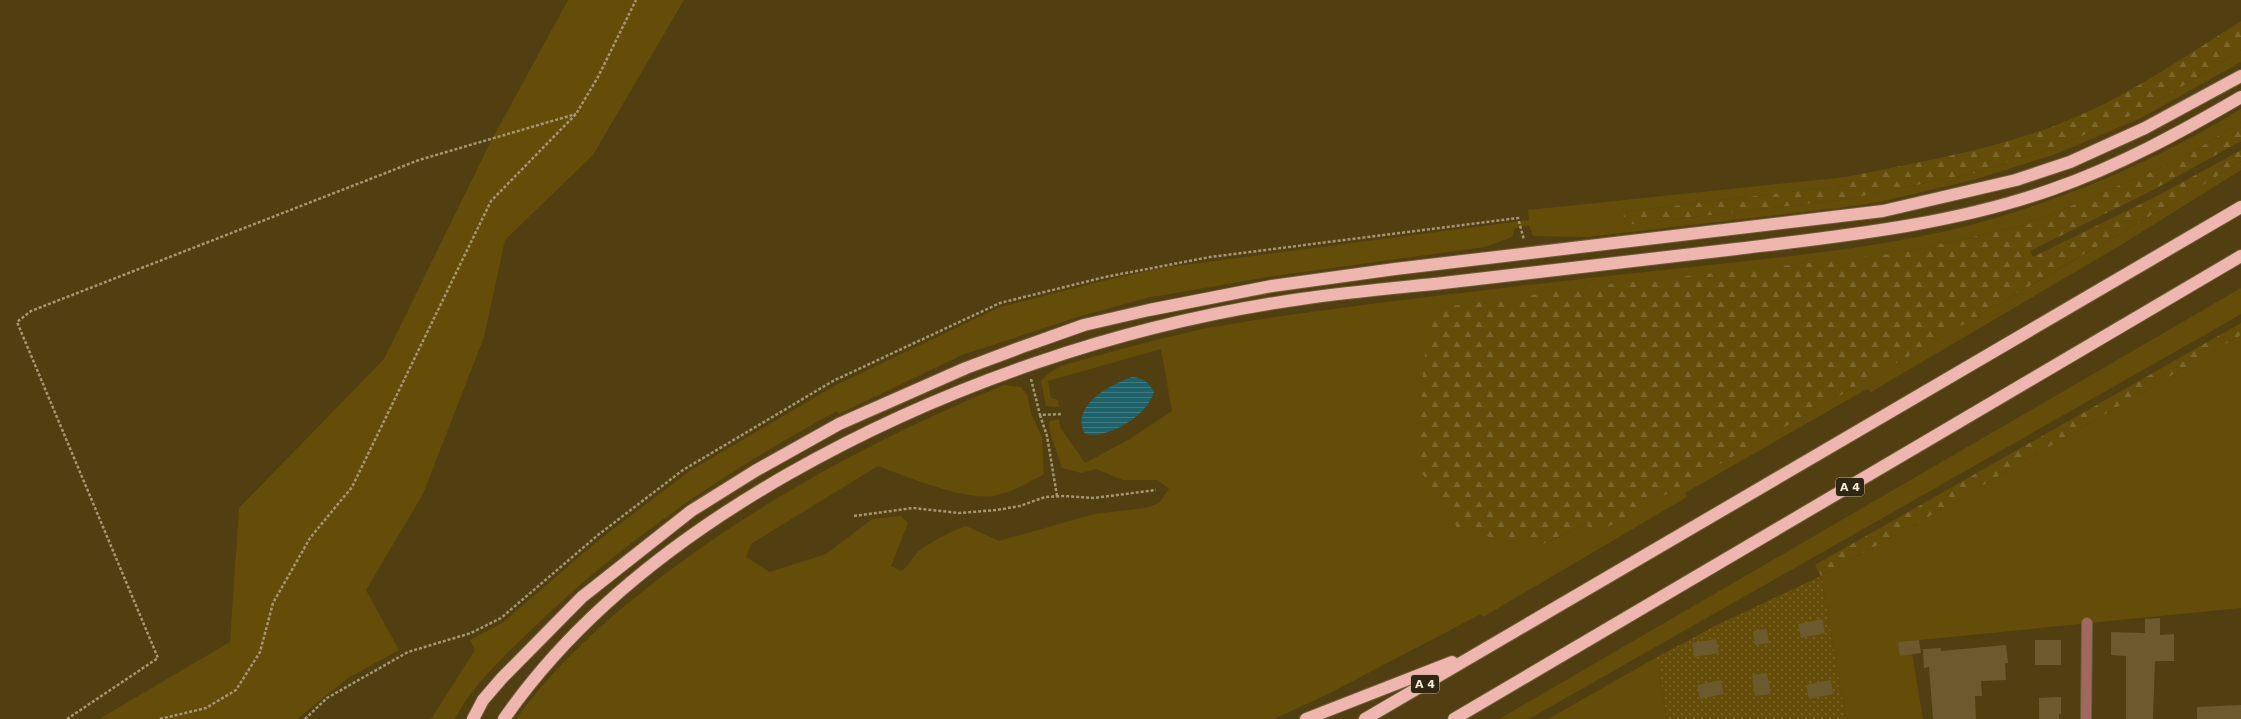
<svg xmlns="http://www.w3.org/2000/svg" width="2241" height="719" font-family="'DejaVu Sans',sans-serif">
<style>
.green{fill:#644c09}
.forest{fill:url(#forest-firs)}
.garden{fill:url(#garden-dots)}
.water{fill:url(#water-rules)}
.building{fill:#6c592e}
.lines{fill:none;stroke-linecap:round;stroke-linejoin:round}
.minor-casing{stroke:#6f5e34;stroke-width:12}
.motorway-casing{stroke:#6f5e34;stroke-width:14}
.path{stroke:#a59674;stroke-width:2.5;stroke-dasharray:3 2;stroke-linecap:butt}
.minor{stroke:#a16862;stroke-width:10}
.motorway{stroke:#eeb6af;stroke-width:12}
.labels{text-anchor:middle;dominant-baseline:central;stroke-width:3;stroke-linejoin:round;paint-order:stroke}
.shield{fill:#2f2714;stroke:#bab09a;stroke-width:1}
.shield-label{font-size:11px;font-weight:bold;fill:#f5ead3}
</style>
<defs>
<pattern id="forest-firs" width="22" height="20" patternUnits="userSpaceOnUse"><rect width="22" height="20" fill="#644c09"/><path d="M5 1l3.5 6h-7zM16 11l3.5 6h-7z" fill="#7b662c"/></pattern>
<pattern id="garden-dots" width="8" height="8" patternUnits="userSpaceOnUse"><rect width="8" height="8" fill="#644c09"/><path d="M2 2h.1M6 6h.1" fill="none" stroke="#7b662c" stroke-width="1.8" stroke-linecap="round"/></pattern>
<pattern id="water-rules" width="6" height="5" patternUnits="userSpaceOnUse"><rect width="6" height="5" fill="#1f626a"/><path d="M0 2.5h6" fill="none" stroke="#40797e"/></pattern>
</defs>
<rect width="100%" height="100%" fill="#513f11"/>
<g class="green">
<polygon points="568,0 684,0 593,155 505,240 484,337 423,494 366,590 399,650 348,678 297,719 99,719 230,642 239,508 384,359 490,143"/>
<path d="M 2241,50 L 2241,62 L 2141,118 L 2056,154 L 1973,180 L 1879,202 L 1839,208 L 1587,237 L 1533,236 L 1529,225 L 1515,228 L 1512,237 L 1485,247 L 1274,276 L 1147,298 L 1081,316 L 962,355 L 839,414 L 837,411 C 722,474 623,540 529,632 C 504,656 470,688 455,719 L 431,719 L 475,650 L 470,640 L 502,623 L 600,539 L 691,470 L 836,385 L 1000,307 L 1107,280 L 1161,268 L 1529,220 L 1528,210 L 1846,177 L 1847,185 L 1623,212 L 1626,225 L 1848,199 L 1975,173 L 2060,145 L 2142,111 Z"/>
<path d="M 2241,109 L 2241,122 L 2179,160 L 2026,225 L 1900,253 L 1543,544 L 1586,524 L 1595,533 C 1752,446 1908,357 2064,266 C 2123,231 2183,198 2241,161 L 2241,170 L 2121,245 L 1871,392 L 1867,389 L 1685,493 L 1687,497 L 1483,617 L 1481,614 L 1328,694 L 1274,719 L 516,719 C 562,656 622,605 684,560 C 783,488 890,432 1004,385 L 1021,387 L 1027,395 L 1032,416 L 1042,437 L 1044,474 C 1028,483 1011,493 993,496 C 963,500 907,477 878,466 L 751,544 L 746,557 L 770,572 L 826,554 L 872,519 L 901,516 L 908,523 L 891,566 L 901,571 C 909,566 912,558 918,552 C 931,541 950,532 966,526 L 999,541 L 1094,514 L 1145,508 L 1159,503 L 1169,489 L 1158,480 L 1123,480 L 1096,469 L 1081,473 L 1062,468 L 1050,432 L 1049,421 L 1059,419 L 1060,427 L 1085,463 L 1128,440 L 1172,411 L 1161,349 L 1048,381 L 1051,398 L 1058,400 L 1059,407 L 1046,406 L 1041,381 L 1049,373 L 1061,366 C 1107,353 1155,339 1203,329 C 1261,318 1319,311 1378,303 C 1479,290 1581,279 1682,268 C 1786,256 1895,248 1996,218 C 2082,192 2164,156 2241,109 Z"/>
<polygon points="2241,288 2241,314 2224,324 1529,719 1499,719"/>
<polygon points="2241,335 2241,608 1910,641 1923,719 1846,719 1821,576 1923,520"/>
<polygon points="1657,657 1667,719 1548,719"/>
</g>
<g class="forest">
<path d="M 2241,21 L 2241,50 L 2142,111 L 2060,145 L 1975,173 L 1848,199 L 1626,225 L 1623,212 L 1847,185 L 1846,177 C 1916,163 1987,151 2054,126 C 2121,101 2181,59 2241,21 Z"/>
<path d="M 2241,122 L 2241,141 L 2153,190 L 2030,251 L 2033,257 L 2159,195 L 2241,150 L 2241,161 C 2182,199 2121,232 2060,268 C 1906,358 1751,447 1595,534 L 1586,524 L 1543,544 L 1493,538 L 1457,527 L 1420,470 L 1422,383 L 1430,309 L 1603,285 L 1900,253 L 2026,225 L 2179,160 Z"/>
<polygon points="2241,323 2241,335 1923,520 1821,576 1815,565"/>
</g>
<polygon class="garden" points="1821,576 1846,719 1667,719 1657,657 1717,625"/>
<path class="water" d="M 1132,377 C 1144,378 1148,382 1154,392 C 1147,416 1109,439 1085,434 C 1069,406 1111,384 1132,377 Z"/>
<g class="building">
<polygon points="2160,618 2160,635 2174,634 2174,661 2155,661 2153,719 2126,719 2126,656 2111,655 2111,632 2145,633 2145,619"/>
<polygon points="1822,619 1825,633 1801,638 1798,624"/>
<polygon points="1767,629 1769,643 1755,645 1753,631"/>
<polygon points="1716,639 1719,653 1694,657 1692,643"/>
<polygon points="1919,640 1921,653 1900,656 1898,642"/>
<rect x="2035" y="640" width="26" height="25"/>
<polygon points="2006,645 2008,663 2005,663 2006,680 1981,681 1982,696 1975,696 1976,719 1933,719 1929,667 1924,668 1923,649 1941,648 1941,651"/>
<polygon points="1767,673 1771,694 1755,696 1752,675"/>
<polygon points="1721,680 1724,694 1700,699 1697,685"/>
<polygon points="1831,680 1833,694 1809,699 1806,685"/>
<polygon points="2061,697 2061,714 2059,714 2059,719 2039,719 2039,698"/>
<polygon points="2241,705 2241,719 2197,719 2197,707"/>
</g>
<g class="lines">
<defs>
<polyline id="minor" points="2086,719 2087,623"/>
<g id="motorway">
<polyline points="473,719 483,700 502,678 582,597 691,511 755,471 839,424 966,368 1022,347 1084,325 1149,310 1272,286 1395,269 1883,211 2016,180 2070,162 2145,128 2241,76"/>
<path d="M 504,719 C 576,615 681,535 790,473 C 945,385 1124,324 1301,299 C 1348,292 1395,288 1443,283 C 1540,271 1638,260 1736,249 C 1842,236 1952,225 2053,189 C 2119,166 2181,132 2241,97"/>
<polyline points="1306,719 1452,662"/>
<polyline points="1365,719 2241,207"/>
<polyline points="1454,719 2241,256"/>
</g>
</defs>
<use href="#minor" class="minor-casing"/>
<use href="#motorway" class="motorway-casing"/>
<g class="path">
<polyline points="1031,379 1040,415 1061,414"/>
<polyline points="1040,415 1047,436 1057,496"/>
<polyline points="854,516 913,508 959,513 997,510 1020,506 1045,497 1064,496 1094,498 1156,490"/>
<polyline points="67,719 158,658 17,322 31,311 419,160 576,114"/>
<polyline points="160,719 206,708 236,690 260,652 273,603 310,538 352,487 491,201 576,114 598,77 636,0"/>
<polyline points="305,719 327,698 408,652 471,633 501,618 598,535 683,470 833,381 1000,303 1105,277 1210,257 1518,218 1524,240"/>
</g>
<use href="#minor" class="minor"/>
<use href="#motorway" class="motorway"/>
</g>
<g class="labels">
<g class="shield">
<rect x="1836" y="478" width="28" height="18" rx="3"/>
<rect x="1411" y="675" width="28" height="18" rx="3"/>
</g>
<g class="shield-label">
<text x="1850" y="487">A 4</text>
<text x="1425" y="684">A 4</text>
</g>
</g>
</svg>
